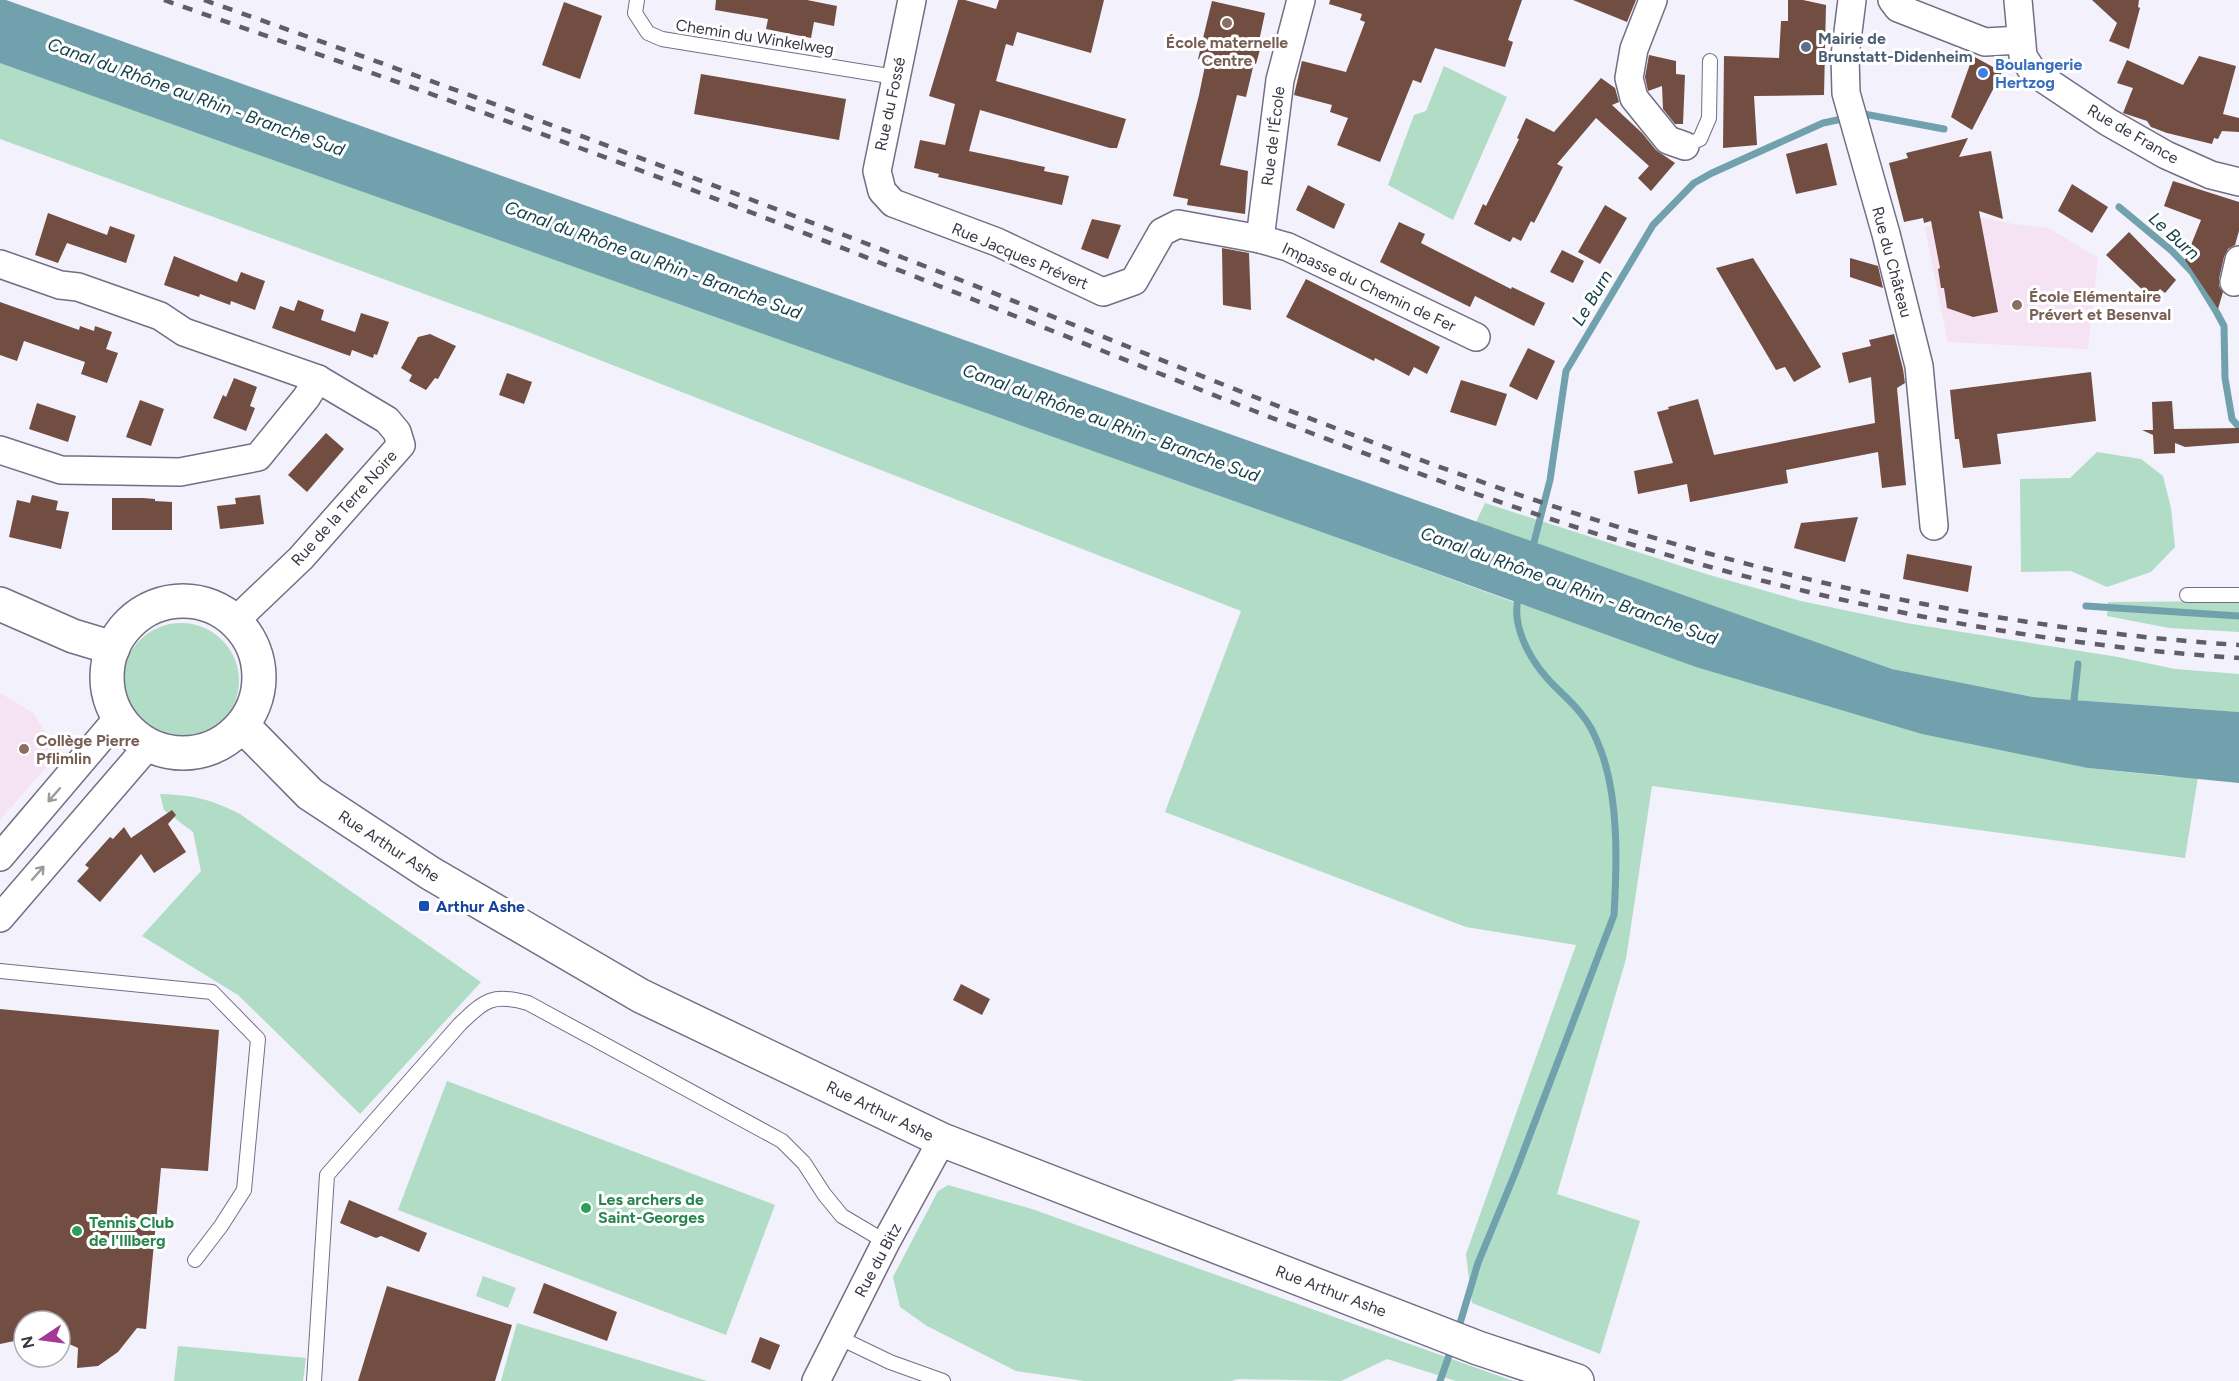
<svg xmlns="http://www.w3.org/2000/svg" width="2239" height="1381" font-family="Figtree,sans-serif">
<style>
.education{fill:#f5e2f2}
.green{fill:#b1dcc6}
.water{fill:#71a1ac}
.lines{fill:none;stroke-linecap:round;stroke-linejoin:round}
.stream{stroke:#71a1ac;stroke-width:7}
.building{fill:#724d41}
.lane-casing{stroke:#736e85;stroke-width:16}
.street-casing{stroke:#736e85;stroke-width:30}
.secondary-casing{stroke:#736e85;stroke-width:36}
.lane{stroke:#fff;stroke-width:14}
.street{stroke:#fff;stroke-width:27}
.secondary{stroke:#fff;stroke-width:33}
.rail{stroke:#605d68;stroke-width:4.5;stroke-dasharray:10 10;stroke-linecap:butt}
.oneway{stroke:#9c9ba0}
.education-dot{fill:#8d6e63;stroke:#fff;stroke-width:2}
.service-dot{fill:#5c6f8a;stroke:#fff;stroke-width:2}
.shop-dot{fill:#3f7fe0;stroke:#fff;stroke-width:2}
.transit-dot{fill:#1a4fb4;stroke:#fff;stroke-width:2}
.leisure-dot{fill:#2e9e5b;stroke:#fff;stroke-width:2}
.labels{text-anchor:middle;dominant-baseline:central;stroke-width:6;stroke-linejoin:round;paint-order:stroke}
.street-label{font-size:16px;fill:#3a3742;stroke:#fff}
.service-label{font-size:16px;font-weight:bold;fill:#4e5e75;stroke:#fff;text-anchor:start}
.education-label{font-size:16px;font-weight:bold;fill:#785e54;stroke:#fff;text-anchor:start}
.shop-label{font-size:16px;font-weight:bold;fill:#366cbe;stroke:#fff;text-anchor:start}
.transit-label{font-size:16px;font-weight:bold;fill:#164399;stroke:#fff;text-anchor:start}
.leisure-label{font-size:16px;font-weight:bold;fill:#27864d;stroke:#fff;text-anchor:start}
.water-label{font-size:18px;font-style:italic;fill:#133f49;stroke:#fff}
</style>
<rect width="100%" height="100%" fill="#f3f1fb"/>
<g class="education">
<polygon points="1976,217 2019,225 2049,228 2098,258 2088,349 1948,342 1925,227"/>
<polygon points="0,693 33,713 47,735 49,763 0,820"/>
</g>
<g class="green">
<polygon points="0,62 1355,544 1516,603 2088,768 2164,776 2198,777 2185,858 1652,786 1626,959 1557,1194 1640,1221 1600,1354 1472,1303 1466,1254 1576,945 1466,927 1165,812 1241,611 523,330 0,139"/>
<polygon points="1444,66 1507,97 1453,220 1388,185 1414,115 1426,111"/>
<polygon points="2097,452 2141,459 2163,476 2171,508 2175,547 2151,572 2107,587 2071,571 2021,572 2020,479 2070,478"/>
<polygon points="1485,503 1706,574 1801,601 1906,623 2118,657 2175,669 2239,674 2239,712 2033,697 1892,669 1476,522"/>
<polygon points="2239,601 2239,632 2169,628 2107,616 2108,602"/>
<circle cx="181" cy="681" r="58"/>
<path d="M 160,794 C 192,795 211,799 240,814 L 481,982 L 360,1114 L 238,995 L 142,936 L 201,871 L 193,832 L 164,810 Z"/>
<polygon points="447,1081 775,1205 726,1335 398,1210"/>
<polygon points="948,1185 1032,1209 1513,1381 1456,1381 1387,1359 1341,1381 1238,1379 1231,1381 1084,1381 1016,1371 927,1326 900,1307 893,1277 938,1191"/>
<polygon points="483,1276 516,1288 508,1308 476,1296"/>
<polygon points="517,1323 707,1381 501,1381"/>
<polygon points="178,1346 306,1358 303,1381 174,1381"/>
</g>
<polygon class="water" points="0,0 6,0 1892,669 2033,697 2239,712 2239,783 2088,768 1922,734 1696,667 1355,544 0,63"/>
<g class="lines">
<g class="stream">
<polyline points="1864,114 1944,129"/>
<polyline points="2119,207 2172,251 2192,272 2217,313 2224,326 2225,378 2232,419 2239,427"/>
<polyline points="1532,550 1550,480 1566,371 1653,225 1694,183 1712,173 1823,123 1842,119"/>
<polyline points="2086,606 2239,616"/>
<polyline points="2073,709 2078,664"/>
<path d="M 1458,1330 L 1478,1263 L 1516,1171 L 1614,915 C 1617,864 1619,799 1601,751 C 1597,740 1590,724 1582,715 C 1572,701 1558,691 1547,678 C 1529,658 1510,623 1519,595"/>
<polyline points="1440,1381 1452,1347"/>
</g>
</g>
<g class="building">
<polygon points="716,0 807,0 837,6 834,26 814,22 811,38 766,29 768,19 715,10"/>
<polygon points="958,0 965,0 996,9 999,0 1104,0 1091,53 1017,32 1013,46 1006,44 996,81 1126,119 1117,148 1110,148 980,110 969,151 1045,167 1044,171 1069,176 1062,205 938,177 939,174 914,168 920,140 945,145 955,104 929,96"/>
<polygon points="1330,0 1522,0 1508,40 1513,42 1505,67 1435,48 1421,83 1413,80 1380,162 1337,145 1348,118 1330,112 1332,105 1294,95 1302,61 1346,72 1365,22 1360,20 1362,14 1329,4"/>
<polygon points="1573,0 1636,0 1627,22"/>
<polygon points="1788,0 1803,0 1826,5 1824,95 1754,96 1757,145 1723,148 1724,56 1779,58 1781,21 1788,21"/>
<polygon points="2092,0 2139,0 2138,7 2140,8 2129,49 2109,41 2117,23"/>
<polygon points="1212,1 1265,13 1258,46 1261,46 1256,64 1254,63 1246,97 1237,95 1220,165 1248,171 1245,214 1187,205 1188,199 1173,196 1199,95 1206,61 1198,59"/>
<polygon points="564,2 602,16 580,79 542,65"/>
<polygon points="1649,55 1676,61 1676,74 1685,75 1683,124 1675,124 1663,109 1662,86 1648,91 1645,77"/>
<polygon points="1973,56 2002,72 1972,130 1951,117"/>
<polygon points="2199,56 2236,66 2223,114 2239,118 2239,132 2222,131 2218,139 2214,138 2212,144 2167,133 2151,127 2147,121 2123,113 2133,88 2117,83 2127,60 2183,85"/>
<polygon points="701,74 846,99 839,140 694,114"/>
<polygon points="1601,78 1615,88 1619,102 1612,105 1642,133 1656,150 1675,163 1651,191 1638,178 1649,166 1596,118 1557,164 1563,167 1534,223 1531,221 1521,241 1513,237 1510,242 1474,224 1483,204 1486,206 1519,139 1517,138 1526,118 1554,132"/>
<polygon points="1968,138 1959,157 1991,151 2003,219 1979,211 1998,312 1973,317 1947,308 1944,288 1941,288 1938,269 1940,268 1931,221 1924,223 1923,218 1904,222 1889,163 1908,158 1906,153"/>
<polygon points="1827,143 1837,185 1796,194 1786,154"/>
<polygon points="2173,181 2239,202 2239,231 2235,245 2228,249 2224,257 2219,279 2219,286 2223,292 2218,309 2185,260 2201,220 2164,206"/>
<polygon points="2072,184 2108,207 2092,233 2058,211"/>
<polygon points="1308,185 1345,204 1334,229 1296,210"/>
<polygon points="1605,205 1627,218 1600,264 1578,252"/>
<polygon points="48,213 107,235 110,226 135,235 126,263 67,243 58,263 35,255"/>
<polygon points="1092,219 1121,225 1108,259 1081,249"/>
<polygon points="1399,222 1425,234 1421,243 1511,289 1512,287 1545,303 1534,326 1475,296 1470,307 1380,262"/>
<polygon points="2129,232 2176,280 2165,293 2160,289 2151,298 2106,255"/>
<polygon points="1222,248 1249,253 1251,310 1223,305"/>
<polygon points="1562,250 1584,261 1573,283 1550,272"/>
<polygon points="174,256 237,282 241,272 265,281 255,310 231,301 230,305 200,294 199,297 164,285"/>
<polygon points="1753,258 1821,367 1794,382 1785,367 1776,370 1716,268"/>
<polygon points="1850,258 1878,266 1883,288 1850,277"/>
<polygon points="1306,279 1440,347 1427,374 1414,367 1409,376 1375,358 1374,361 1286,317"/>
<polygon points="298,300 324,310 321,320 355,332 361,313 389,322 377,355 374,354 373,358 352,350 350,356 272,328 280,306 294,311"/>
<polygon points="0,302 79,330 80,326 94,331 95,326 112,332 106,349 118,353 107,383 81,374 85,362 24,341 17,361 0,355"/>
<polygon points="430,334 456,346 438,379 435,378 426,390 409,381 412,375 401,368 418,337"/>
<polygon points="1894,334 1903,369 1905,383 1897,388 1906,485 1882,488 1878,452 1786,470 1788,483 1690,502 1687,484 1638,494 1634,471 1673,463 1657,412 1669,409 1668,407 1698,399 1714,455 1875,423 1871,377 1849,383 1842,353 1871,346 1869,340"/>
<polygon points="1528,348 1555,361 1537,400 1509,386"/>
<polygon points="2091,372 2096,421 1997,434 2001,464 1963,468 1959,439 1955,439 1950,390"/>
<polygon points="507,373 532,382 524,404 499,395"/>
<polygon points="234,378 257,387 250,406 255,408 246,431 213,418 223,395 226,397"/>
<polygon points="1461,380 1507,394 1496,426 1450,412"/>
<polygon points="140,400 164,409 151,446 126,437"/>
<polygon points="2172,401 2174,429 2239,428 2239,443 2185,447 2175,443 2175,453 2154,454 2153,435 2142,430 2153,430 2152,402"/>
<polygon points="37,403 76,416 68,442 29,429"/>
<polygon points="326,433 344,449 307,492 288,475"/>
<polygon points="32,495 58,501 56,510 69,512 61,549 9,537 17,500 30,503"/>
<polygon points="260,495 264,524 220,529 217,506 236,504 235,498"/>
<polygon points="112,498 143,498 155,499 155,501 172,502 172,530 112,530"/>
<polygon points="1858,517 1845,562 1794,548 1801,523"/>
<polygon points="1907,554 1972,566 1968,592 1903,579"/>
<polygon points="172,810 176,815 168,824 186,852 154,873 141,854 100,902 77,881 89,868 85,865 110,837 113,839 124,827 131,838"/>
<polygon points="961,984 990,999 982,1015 953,1000"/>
<polygon points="0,1009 219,1030 208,1171 161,1168 146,1329 137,1328 118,1352 98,1366 77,1368 78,1348 67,1343 61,1335 60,1321 24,1321 24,1339 0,1344"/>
<polygon points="349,1200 427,1233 419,1252 381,1236 376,1238 340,1223"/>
<polygon points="544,1283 617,1312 607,1341 533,1313"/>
<polygon points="387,1286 512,1325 495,1381 358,1381"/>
<polygon points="760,1337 780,1345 770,1370 751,1362"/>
</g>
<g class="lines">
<defs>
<g id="lane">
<polyline points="637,0 635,13 648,33 662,39 895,77"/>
<polyline points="1685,146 1700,139 1709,118 1710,61"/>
<polyline points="2187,595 2239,595"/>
<polyline points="0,971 212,992 258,1039 244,1190 221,1226 195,1260"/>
<polyline points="838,1337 890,1362 943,1381"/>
<path d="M 314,1381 L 327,1175 L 460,1024 C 485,1000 493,993 528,1003 L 782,1141 L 804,1163 L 824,1194 L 842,1216 L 886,1242"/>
</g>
<g id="street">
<polyline points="912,0 877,171 882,191 893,203 997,242 1103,292 1134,281 1162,232 1178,224 1260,239 1288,247 1476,337"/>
<polyline points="1653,0 1634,49 1629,78 1634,98 1668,140 1685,146"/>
<polyline points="1852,0 1845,56 1846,93 1886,234 1919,366 1934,526"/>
<polyline points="1892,0 1898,8 1985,42 2021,40"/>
<polyline points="2018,0 2023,56 2033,72 2108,122 2166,155 2211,175 2239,182"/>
<polyline points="1260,239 1280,80 1301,0"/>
<polyline points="0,264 60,285 78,287 160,316 184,332 318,379 387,420 397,432 401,445 301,558 235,621"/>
<polyline points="2234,282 2239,260"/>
<polyline points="0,450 61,470 180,472 258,457 306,398 318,379"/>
<polyline points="0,857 118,718"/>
<polyline points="0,918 148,746"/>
<polyline points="816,1381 886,1242 942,1140"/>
</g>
<g id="secondary">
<circle cx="183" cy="677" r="76"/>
<polyline points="0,604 73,636 113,648"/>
<polyline points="243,726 310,794 430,873 641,996 942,1140 1478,1348 1577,1381"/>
</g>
</defs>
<use href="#lane" class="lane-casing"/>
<use href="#street" class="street-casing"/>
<use href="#secondary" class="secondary-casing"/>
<use href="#lane" class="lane"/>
<use href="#street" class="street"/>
<use href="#secondary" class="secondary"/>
<g class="rail">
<path d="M 164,0 C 306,50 448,99 588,151 C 719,199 848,250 977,301 C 1201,389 1427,485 1657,552 C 1846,607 2042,645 2239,658"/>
<path d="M 204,0 C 468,93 731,190 991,292 C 1211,379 1431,472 1658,539 C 1847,595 2042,632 2239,645"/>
</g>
</g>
<defs><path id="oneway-shaft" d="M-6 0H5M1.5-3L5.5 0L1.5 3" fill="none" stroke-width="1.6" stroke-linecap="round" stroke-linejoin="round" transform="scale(1.5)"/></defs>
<g class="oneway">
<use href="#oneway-shaft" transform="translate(54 795) rotate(131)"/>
<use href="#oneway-shaft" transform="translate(38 873) rotate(-49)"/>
</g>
<g class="education-dot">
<circle cx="1227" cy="23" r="6"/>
<circle cx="2017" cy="305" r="6"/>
<circle cx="24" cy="749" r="6"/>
</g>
<circle class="service-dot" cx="1806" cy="47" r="6"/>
<circle class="shop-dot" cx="1983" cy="73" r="6"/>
<rect class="transit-dot" x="418" y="900" width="12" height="12" rx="3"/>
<g class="leisure-dot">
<circle cx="586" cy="1208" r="6"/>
<circle cx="77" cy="1231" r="6"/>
</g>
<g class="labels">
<g class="street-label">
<text transform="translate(755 37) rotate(9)">Chemin du Winkelweg</text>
<text transform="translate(890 104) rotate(-78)">Rue du Fossé</text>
<text transform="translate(2133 134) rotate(30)">Rue de France</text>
<text transform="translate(1273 136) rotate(-83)">Rue de l'École</text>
<text transform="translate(1020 256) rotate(23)">Rue Jacques Prévert</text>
<text transform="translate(1892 262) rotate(75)">Rue du Château</text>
<text transform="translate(1369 287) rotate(25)">Impasse du Chemin de Fer</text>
<text transform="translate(344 508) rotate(-48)">Rue de la Terre Noire</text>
<text transform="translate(389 846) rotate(33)">Rue Arthur Ashe</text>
<text transform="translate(880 1111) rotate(26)">Rue Arthur Ashe</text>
<text transform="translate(878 1260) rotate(-62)">Rue du Bitz</text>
<text transform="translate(1331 1291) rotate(21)">Rue Arthur Ashe</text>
</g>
<g class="service-label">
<text x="1818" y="38">Mairie de<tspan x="1818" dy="18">Brunstatt-Didenheim</tspan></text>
</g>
<g class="education-label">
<text x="1227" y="42" text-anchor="middle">École maternelle<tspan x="1227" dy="18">Centre</tspan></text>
<text x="2029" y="296">École Elémentaire<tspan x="2029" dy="18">Prévert et Besenval</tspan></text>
<text x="36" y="740">Collège Pierre<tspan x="36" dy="18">Pflimlin</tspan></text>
</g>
<g class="shop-label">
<text x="1995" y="64">Boulangerie<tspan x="1995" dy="18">Hertzog</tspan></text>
</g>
<g class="transit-label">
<text x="436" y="906">Arthur Ashe</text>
</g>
<g class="leisure-label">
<text x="598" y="1199">Les archers de<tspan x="598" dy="18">Saint-Georges</tspan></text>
<text x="89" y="1222">Tennis Club<tspan x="89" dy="18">de l'Illberg</tspan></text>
</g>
<g class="water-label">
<text transform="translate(196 97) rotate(20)">Canal du Rhône au Rhin - Branche Sud</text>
<text transform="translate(2174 236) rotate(42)">Le Burn</text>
<text transform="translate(653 260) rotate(20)">Canal du Rhône au Rhin - Branche Sud</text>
<text transform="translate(1592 298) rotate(-59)">Le Burn</text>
<text transform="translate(1111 423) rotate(20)">Canal du Rhône au Rhin - Branche Sud</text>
<text transform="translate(1569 586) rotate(20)">Canal du Rhône au Rhin - Branche Sud</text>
</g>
</g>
<g transform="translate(42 1339) rotate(257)"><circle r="28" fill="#ffffff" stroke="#b0afb3" stroke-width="1.5"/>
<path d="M0-4.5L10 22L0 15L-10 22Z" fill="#a53796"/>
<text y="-9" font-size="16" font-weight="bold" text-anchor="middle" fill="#3a3742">N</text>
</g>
</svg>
